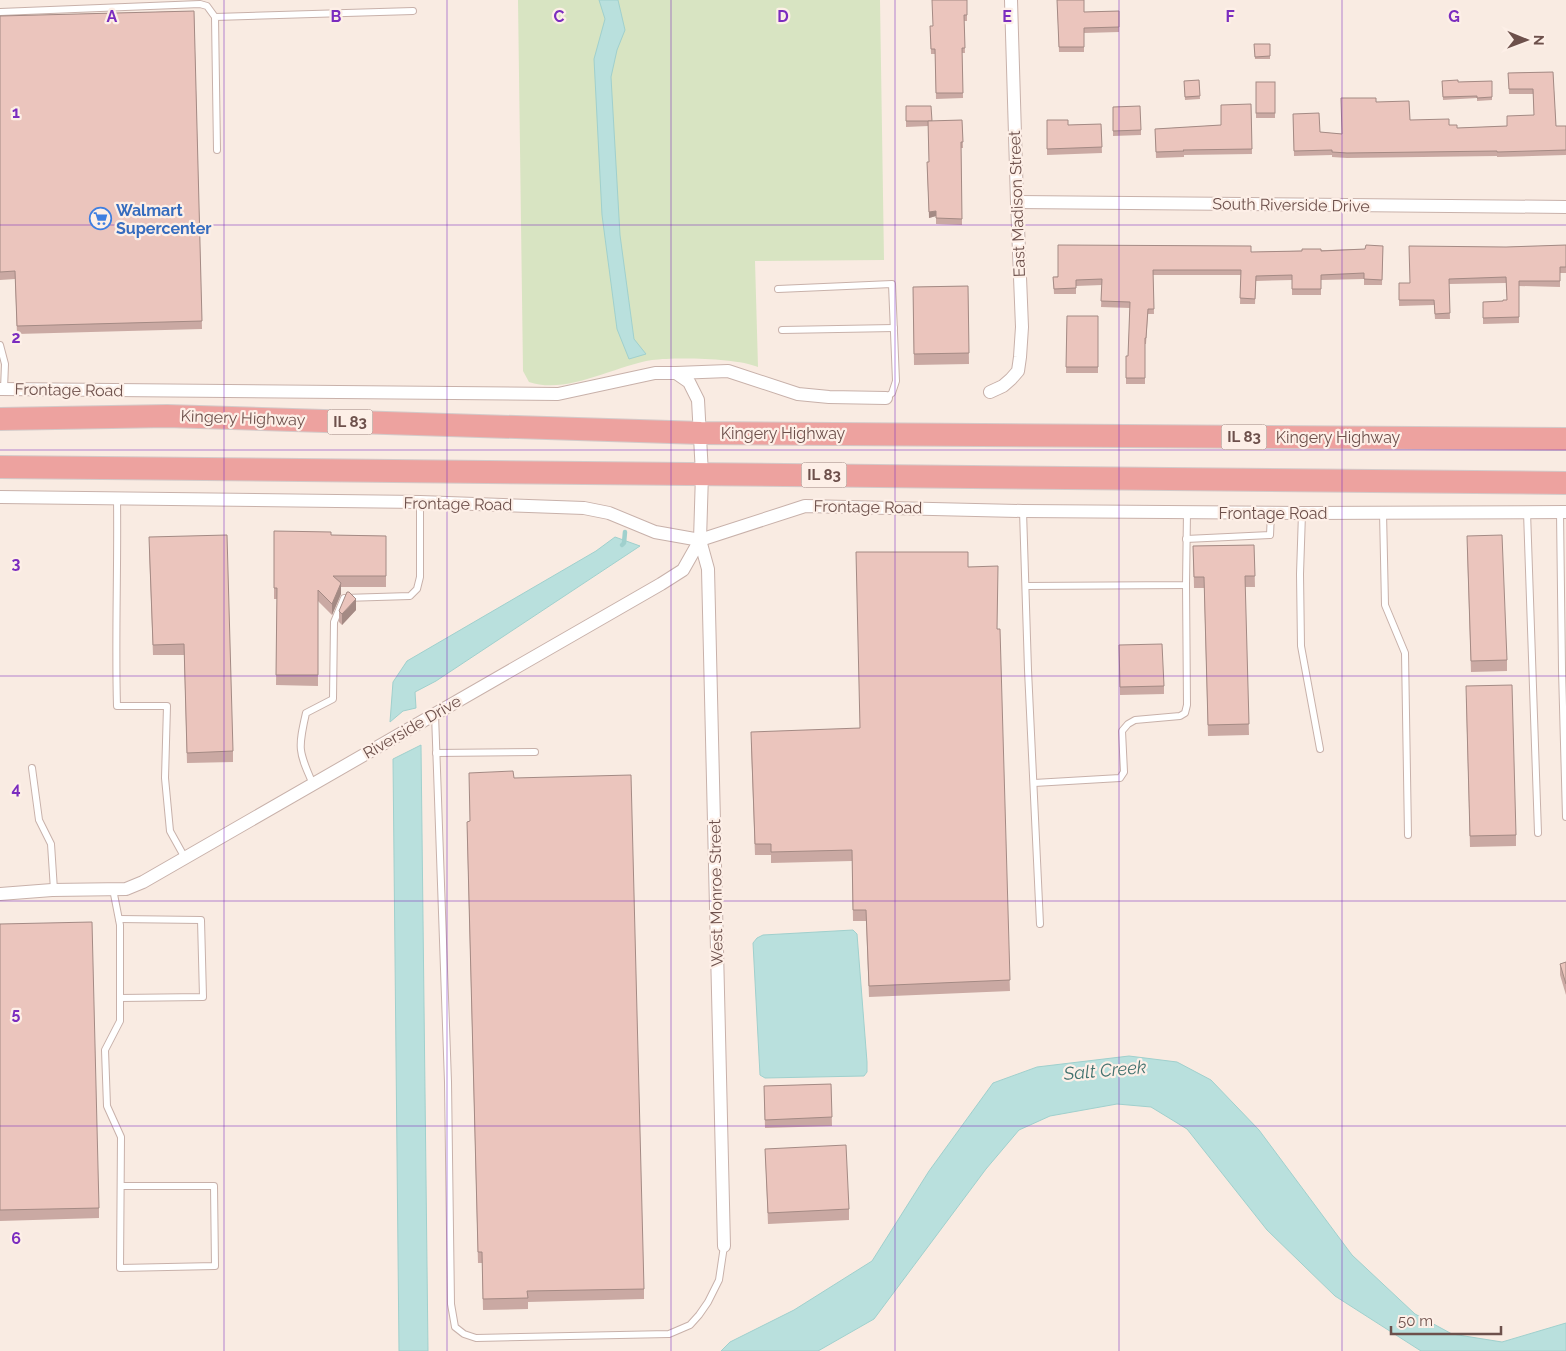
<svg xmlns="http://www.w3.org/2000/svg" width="1566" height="1351" font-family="Raleway,sans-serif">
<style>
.green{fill:#d8e4c2}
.water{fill:#b9e0dd;stroke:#a0d0cd}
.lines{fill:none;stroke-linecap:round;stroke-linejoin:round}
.stream{stroke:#a0d0cd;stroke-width:4.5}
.lane-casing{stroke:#c8b1aa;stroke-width:8}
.street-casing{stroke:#c8b1aa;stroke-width:14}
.highway-casing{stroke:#d3cac9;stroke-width:24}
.lane{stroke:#fff;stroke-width:6}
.street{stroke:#fff;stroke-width:12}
.highway{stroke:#eda29f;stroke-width:22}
.wall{fill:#caa9a3}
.shaded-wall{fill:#a48a84}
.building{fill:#ebc5bd;stroke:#a48a84}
.grid{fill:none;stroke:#7b2cbf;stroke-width:1;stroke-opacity:0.55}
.labels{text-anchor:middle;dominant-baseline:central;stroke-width:4.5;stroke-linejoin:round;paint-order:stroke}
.shield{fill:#fdefe7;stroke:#98807a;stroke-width:1}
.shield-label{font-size:15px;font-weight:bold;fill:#6d504b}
.street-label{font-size:16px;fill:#6d504b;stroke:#fdefe7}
.shop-label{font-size:16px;font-weight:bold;fill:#366cbe;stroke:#fdefe7;text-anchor:start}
.water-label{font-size:18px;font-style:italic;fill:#42726f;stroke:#fdefe7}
.grid-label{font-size:16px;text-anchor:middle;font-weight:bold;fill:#7b2cbf;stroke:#fdefe7;stroke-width:4.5;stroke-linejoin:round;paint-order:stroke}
</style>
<rect width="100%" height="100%" fill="#f9ebe2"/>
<path class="green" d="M 518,0 L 880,0 L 884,260 L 755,261 L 758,367 C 737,358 676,357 652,360 C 614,366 567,395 529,382 L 523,371 Z"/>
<g class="water">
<polygon points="599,0 618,0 625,30 617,50 611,77 620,235 634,339 646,354 629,359 617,329 602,215 594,59 605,19"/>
<polygon points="615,537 640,546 436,681 415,692 416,708 403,711 390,722 393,682 407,661 596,551"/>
<polygon points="421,745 428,1351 399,1351 393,759"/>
<polygon points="853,930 857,934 867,1062 867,1072 864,1076 765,1078 760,1075 753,943 757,938 763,935"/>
<polygon points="1129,1056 1177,1062 1211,1080 1259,1130 1352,1255 1415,1314 1452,1334 1502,1342 1566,1323 1566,1351 1421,1351 1335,1296 1267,1230 1187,1129 1151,1107 1117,1104 1050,1116 1019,1130 986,1169 874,1319 818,1351 721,1351 730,1342 794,1310 872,1261 929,1171 993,1083 1037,1067"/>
</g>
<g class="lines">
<polyline class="stream" points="622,545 624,543 625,532"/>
<defs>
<g id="lane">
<polyline points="0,12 200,4 207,6 215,17"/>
<polyline points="217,150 215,17 413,11"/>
<polyline points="778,289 892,284 896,381 892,393 886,398"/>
<polyline points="782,330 894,328"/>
<polyline points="0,345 5,364 4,389"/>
<path d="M 117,499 C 118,568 115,637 117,706 L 167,706 L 165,778 L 170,831 L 185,858"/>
<polyline points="1023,511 1028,670 1040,924"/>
<polyline points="1383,512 1385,605 1405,653 1408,835"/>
<polyline points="1527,512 1538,833"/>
<polyline points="1560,512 1562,670 1566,817"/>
<polyline points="1302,513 1300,574 1301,646 1320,749"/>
<polyline points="1186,539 1270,535 1271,513"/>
<polyline points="1026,586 1186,585 1187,512"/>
<polyline points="435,714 448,1082 451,1304 455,1327 464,1334 476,1338 669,1334 690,1325 699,1315 708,1302 719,1280 724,1246"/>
<polyline points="436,753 535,752"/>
<polyline points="32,768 39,820 51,844 54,890"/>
<polyline points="1034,783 1120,778 1124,772 1122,731 1128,724 1135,720 1180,716 1185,713 1187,705 1186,584"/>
<path d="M 313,784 C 298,751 298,748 306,713 L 333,699 L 334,622 L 344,598 L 410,596 L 417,589 L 420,577 L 420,502"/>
<polyline points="113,889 120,925 120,1021 105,1050 107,1106 121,1137 120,1268 215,1266 214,1186 121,1186"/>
<polyline points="119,919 201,920 203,997 120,998"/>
</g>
<g id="street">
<polyline points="1017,202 1566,207"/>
<polyline points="676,373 728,371 798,394 829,397 886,398"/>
<polyline points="0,389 558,394 655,373 676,373 689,382 698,400 702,474 700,540 683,570 661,584 143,882 126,889 52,890 0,894"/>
<polyline points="990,392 1003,386 1011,379 1018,371 1020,357 1022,327 1017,202 1011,0"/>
<polyline points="0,497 420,502 584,508 609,513 655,532 700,540 805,506 1023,511 1302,513 1566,512"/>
<polyline points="700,540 708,569 724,1246"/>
</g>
<g id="highway">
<polyline points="0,419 167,416 701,433 1566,439"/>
<polyline points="0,467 1566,483"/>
</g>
</defs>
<use href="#lane" class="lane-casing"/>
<use href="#street" class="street-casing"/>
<use href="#highway" class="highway-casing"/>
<use href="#lane" class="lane"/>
<use href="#street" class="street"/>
<use href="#highway" class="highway"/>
</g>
<g class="wall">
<polygon points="967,0 967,21 964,21 965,53 962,53 963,98 936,99 935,54 931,54 930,26 933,26"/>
<polygon points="1057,0 1084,12 1119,11 1119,32 1084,33 1084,52 1059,52"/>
<polygon points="194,11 202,329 17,334 15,279 0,280 0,16"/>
<polygon points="1254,44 1270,44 1270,59 1255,59"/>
<polygon points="1553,72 1556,126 1566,126 1566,155 1497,157 1497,156 1347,158 1332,157 1332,155 1294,156 1293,114 1320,132 1342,134 1376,102 1410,120 1449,125 1457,128 1507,126 1534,115 1533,94 1509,94 1508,73"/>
<polygon points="1199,80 1200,99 1185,100 1184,81"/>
<polygon points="1442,81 1458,82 1492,81 1492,100 1477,101 1477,98 1443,100"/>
<rect x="1256" y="82" width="19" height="36"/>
<polygon points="1251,104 1252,154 1184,155 1184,157 1156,158 1155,129 1221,125"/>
<polygon points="906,106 932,121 962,120 963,148 961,148 962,225 936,224 936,216 929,218 927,167 929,162 928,126 906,127"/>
<polygon points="1113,107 1141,130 1141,135 1113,136"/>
<polygon points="1047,120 1068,125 1101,124 1102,153 1047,155"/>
<polygon points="1566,245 1566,273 1560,273 1560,287 1519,286 1519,323 1483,324 1483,302 1503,301 1507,300 1506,283 1449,284 1450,319 1435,319 1434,305 1399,306 1399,283 1410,283 1506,247"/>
<polygon points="1383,246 1382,285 1364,285 1364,279 1321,280 1321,295 1292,295 1292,280 1256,281 1255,304 1240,304 1241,275 1153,275 1154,314 1148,314 1146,344 1145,344 1145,384 1126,384 1126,356 1128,356 1130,308 1101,307 1102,285 1076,286 1076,294 1054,294 1053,277 1251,252 1365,249"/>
<polygon points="968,286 969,364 914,365 913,287"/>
<polygon points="1067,316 1098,316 1098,373 1066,373"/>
<polygon points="274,531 331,535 386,536 386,587 341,587 341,594 332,615 318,601 318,686 276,685 277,599 274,599"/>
<polygon points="1254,545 1255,587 1245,587 1249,735 1208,736 1204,588 1194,588 1193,546"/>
<polygon points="1467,547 1507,660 1507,671 1471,672"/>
<polygon points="149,548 233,751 233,762 187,763 184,655 153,655"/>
<polygon points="968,567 997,629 1010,991 869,997 866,921 853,921 852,861 771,863 771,855 755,855 751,743 860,728"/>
<polygon points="356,610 342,625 339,622 339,611"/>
<polygon points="1119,645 1164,686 1164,694 1120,695"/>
<polygon points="1466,697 1516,835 1516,846 1470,847"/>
<polygon points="514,778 644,1289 644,1299 528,1302 528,1309 483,1310 482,1263 478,1263 467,832 470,821"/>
<polygon points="0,924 99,1208 99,1218 0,1221"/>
<polygon points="1566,962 1566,995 1560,975 1560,964"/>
<polygon points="831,1084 832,1126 765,1128 764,1086"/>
<polygon points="765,1149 849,1209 849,1220 768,1224"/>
</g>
<g class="shaded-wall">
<polygon points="936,211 936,216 929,218 929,212"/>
<polygon points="341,583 341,594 332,615 332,604"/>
<polygon points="356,599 356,610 342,625 342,614"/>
</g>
<g class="building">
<polygon points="932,0 967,0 967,15 964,15 965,48 962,48 963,93 936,93 935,49 931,49 930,26 933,26"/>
<polygon points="1057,0 1084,0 1084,12 1119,11 1119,27 1084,28 1084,47 1059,47"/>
<polygon points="194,11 202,321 17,326 15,271 0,272 0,16"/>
<polygon points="1254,44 1270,44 1270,56 1255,57"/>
<polygon points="1553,72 1556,126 1566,126 1566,150 1497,152 1497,151 1347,153 1332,152 1332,150 1294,151 1293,114 1319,113 1320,132 1342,134 1341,98 1376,98 1376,102 1409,101 1410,120 1449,119 1449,125 1457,125 1457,128 1507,126 1507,116 1534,115 1533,89 1509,89 1508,73"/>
<polygon points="1199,80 1200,96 1185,97 1184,81"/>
<polygon points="1458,80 1458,82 1492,81 1492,97 1477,98 1477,96 1443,97 1442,81"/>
<rect x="1256" y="82" width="19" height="31"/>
<polygon points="1251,104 1252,149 1183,150 1184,151 1156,152 1155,129 1221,125 1221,105"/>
<polygon points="906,106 931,106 932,121 906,121"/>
<polygon points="1140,106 1141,130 1113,131 1113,107"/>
<polygon points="962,120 963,142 961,142 962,219 936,218 936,211 929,212 927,162 929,162 928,121"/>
<polygon points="1047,120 1068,120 1068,125 1101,124 1102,147 1047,149"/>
<polygon points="1058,245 1251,246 1251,252 1302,251 1302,249 1321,249 1321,251 1365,249 1366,245 1383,246 1382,280 1364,279 1364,273 1321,275 1321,289 1292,289 1292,275 1256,276 1255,299 1240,298 1241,270 1153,270 1154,309 1148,309 1146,338 1145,338 1145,378 1126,378 1126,356 1128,356 1130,302 1101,301 1102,279 1076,280 1076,288 1054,289 1053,277 1058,277"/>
<polygon points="1566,245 1566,267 1560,267 1560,281 1519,281 1519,317 1483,318 1483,302 1503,301 1503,300 1507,300 1506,277 1449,279 1450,313 1435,314 1434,300 1399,300 1399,283 1410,283 1409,246 1506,247"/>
<polygon points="968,286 969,353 914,354 913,287"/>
<polygon points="1067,316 1098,316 1098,367 1066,367"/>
<polygon points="274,531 331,532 331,535 386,536 386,576 333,576 341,583 332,604 318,590 318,675 276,675 277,588 274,588"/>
<polygon points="227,535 233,751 187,753 184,644 153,645 149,537"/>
<polygon points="1502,535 1507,660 1471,661 1467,536"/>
<polygon points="1254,545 1255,576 1245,576 1249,724 1208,725 1204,577 1194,577 1193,546"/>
<polygon points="856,552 968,552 968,567 998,566 997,629 1000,629 1010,980 869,986 866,910 853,910 852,850 771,852 771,844 755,844 751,732 860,728"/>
<polygon points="347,592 349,592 356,599 342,614 339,611"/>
<polygon points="1162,644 1164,686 1120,687 1119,645"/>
<polygon points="1512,685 1516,835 1470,836 1466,686"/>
<polygon points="513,771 514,778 631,775 644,1289 527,1291 528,1298 483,1299 482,1252 478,1252 467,822 470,821 469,773"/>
<polygon points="92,922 99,1208 0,1210 0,924"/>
<polygon points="1566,962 1566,984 1560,964"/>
<polygon points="831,1084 832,1117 765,1120 764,1086"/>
<polygon points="846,1145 849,1209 768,1213 765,1149"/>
</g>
<path class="grid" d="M 224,0 L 224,1351M 447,0 L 447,1351M 671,0 L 671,1351M 895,0 L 895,1351M 1119,0 L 1119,1351M 1342,0 L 1342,1351M 0,225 L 1566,225M 0,450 L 1566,450M 0,676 L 1566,676M 0,901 L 1566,901M 0,1126 L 1566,1126"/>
<defs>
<symbol id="supermarket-ring" viewBox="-11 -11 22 22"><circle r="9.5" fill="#fdefe7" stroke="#3f7fe0" stroke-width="1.5"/><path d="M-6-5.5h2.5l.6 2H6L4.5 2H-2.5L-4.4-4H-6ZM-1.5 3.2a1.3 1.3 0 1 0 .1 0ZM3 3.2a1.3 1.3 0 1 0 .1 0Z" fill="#3f7fe0"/></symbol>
</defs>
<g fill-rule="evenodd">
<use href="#supermarket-ring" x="88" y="206" width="25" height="25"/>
</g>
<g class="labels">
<g class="shield">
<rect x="327.5" y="409.5" width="45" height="25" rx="4"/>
<rect x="1221.5" y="424.5" width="45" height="25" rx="4"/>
<rect x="801.5" y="462.5" width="45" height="25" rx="4"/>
</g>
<g class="shield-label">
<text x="350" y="422">IL 83</text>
<text x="1244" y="437">IL 83</text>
<text x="824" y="475">IL 83</text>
</g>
<g class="street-label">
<text transform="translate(1017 204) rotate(-92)">East Madison Street</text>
<text transform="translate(1291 205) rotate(1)">South Riverside Drive</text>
<text transform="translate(69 390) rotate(1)">Frontage Road</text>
<text transform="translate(243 418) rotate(2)">Kingery Highway</text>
<text x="783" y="433">Kingery Highway</text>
<text x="1338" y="437">Kingery Highway</text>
<text transform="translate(458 504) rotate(1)">Frontage Road</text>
<text transform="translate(868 507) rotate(1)">Frontage Road</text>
<text x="1273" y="513">Frontage Road</text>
<text transform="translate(412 727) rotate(-30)">Riverside Drive</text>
<text transform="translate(716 893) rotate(-91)">West Monroe Street</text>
</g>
<g class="shop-label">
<text x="116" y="210">Walmart<tspan x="116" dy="18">Supercenter</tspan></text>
</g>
<g class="water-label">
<text transform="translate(1105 1070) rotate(-5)">Salt Creek</text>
</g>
</g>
<g class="grid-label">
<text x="112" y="22">A</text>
<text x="336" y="22">B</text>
<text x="559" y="22">C</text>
<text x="783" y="22">D</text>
<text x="1007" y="22">E</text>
<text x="1230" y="22">F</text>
<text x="1454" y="22">G</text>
<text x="16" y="118">1</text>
<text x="16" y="343">2</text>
<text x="16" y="569">3</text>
<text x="16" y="794">4</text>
<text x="16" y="1019">5</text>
<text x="16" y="1244">6</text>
</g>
<g transform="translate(1526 40) rotate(91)" stroke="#fdefe7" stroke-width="4" paint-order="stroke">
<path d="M0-4L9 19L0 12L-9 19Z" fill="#6d504b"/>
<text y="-8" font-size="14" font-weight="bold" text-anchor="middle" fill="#6d504b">N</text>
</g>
<path d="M1391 1326v8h110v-8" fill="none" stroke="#6d504b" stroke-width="2.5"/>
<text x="1398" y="1326" font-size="15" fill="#6d504b" stroke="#fdefe7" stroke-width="4" paint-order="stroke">50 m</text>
</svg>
